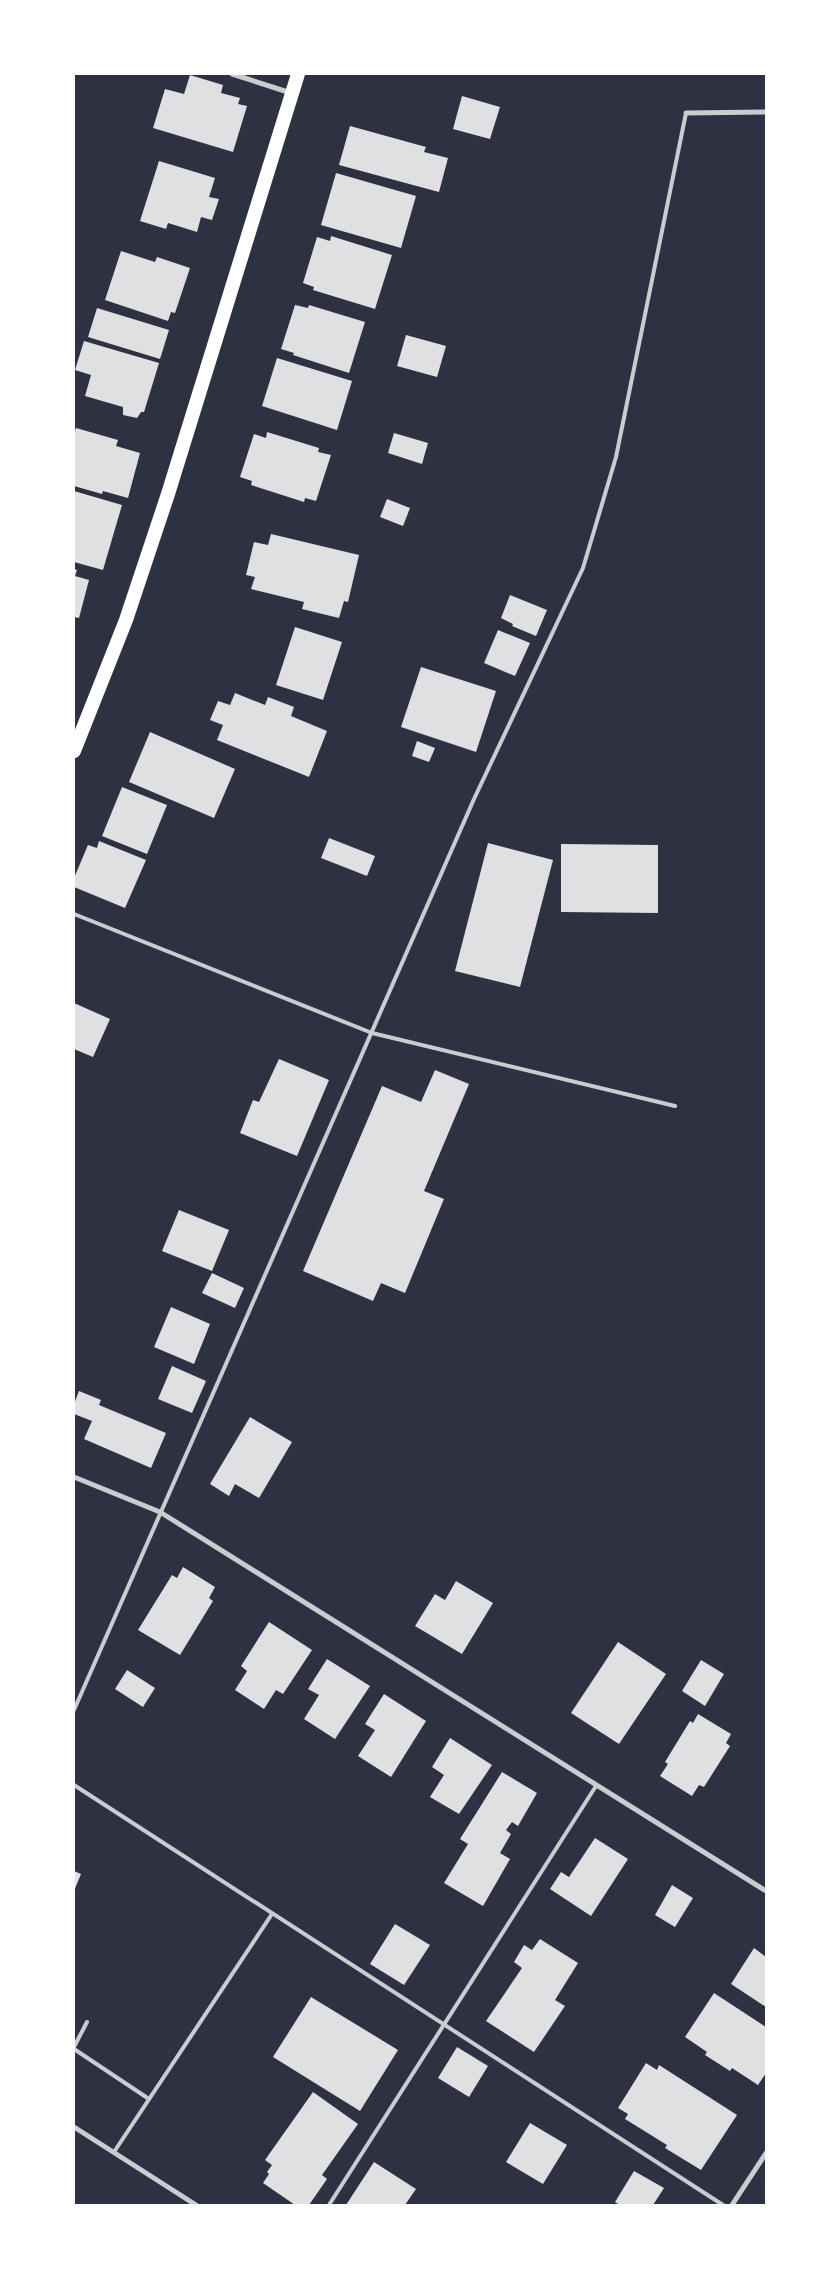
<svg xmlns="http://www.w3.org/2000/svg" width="840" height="2279" font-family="'Titillium Web',sans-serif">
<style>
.building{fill:#e0e0e3}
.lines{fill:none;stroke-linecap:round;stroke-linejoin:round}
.service{stroke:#caccd0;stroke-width:4}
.minor{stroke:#caccd0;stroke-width:5}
.trunk{stroke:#fff;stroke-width:14}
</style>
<rect width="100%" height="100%" fill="#2d3142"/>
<g class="building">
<polygon points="190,75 223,85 221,93 240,98 238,104 247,106 233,152 153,128 165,89 184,94"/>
<polygon points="462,96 500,107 490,139 453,129"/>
<polygon points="350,126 426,147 424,152 448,158 439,192 339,165"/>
<polygon points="159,161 215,178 209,197 219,199 212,220 201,217 197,232 168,223 166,229 140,221"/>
<polygon points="336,173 416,196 401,248 321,225"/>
<polygon points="331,236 392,255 375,309 313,290 314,287 303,283 317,237 330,241"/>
<polygon points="121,251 155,262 157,257 190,268 175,313 171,312 168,321 105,300"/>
<polygon points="295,305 308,308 309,305 365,322 349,373 293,355 294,353 281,349"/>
<polygon points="97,308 169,330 160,359 88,337"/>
<polygon points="406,335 446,346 437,377 397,366"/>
<polygon points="84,341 159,363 144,412 141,412 137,418 123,415 123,407 85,396 91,375 75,370"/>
<polygon points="277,358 352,381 337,430 262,406"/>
<polygon points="76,428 118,440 116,446 140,453 128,498 103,491 102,494 74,486 74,434"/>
<polygon points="267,432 319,448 318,452 331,455 316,501 305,498 304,502 251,485 252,481 240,477 254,434 266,438"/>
<polygon points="394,433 428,443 422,464 388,453"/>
<polygon points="74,491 122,505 103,570 74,562 75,533 74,533"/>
<polygon points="387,499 410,508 403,526 380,517"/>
<polygon points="271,534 359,555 348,602 344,601 339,618 302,609 304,602 251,589 255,577 246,575 254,542 268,545"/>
<polygon points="74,569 77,570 75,576 89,580 79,618 74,617"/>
<polygon points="510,595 547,610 536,636 512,626 513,624 501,618"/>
<polygon points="295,627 342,642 323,700 276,685"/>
<polygon points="498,630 530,643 515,676 484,663"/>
<polygon points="421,667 496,691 476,752 401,727"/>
<polygon points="235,693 265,705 268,697 294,707 291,716 327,731 309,777 217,740 223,725 210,720 218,701 230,705"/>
<polygon points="150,732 235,769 214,818 129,782"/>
<polygon points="417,741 435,748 429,762 412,756"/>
<polygon points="122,787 167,805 147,854 102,836"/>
<polygon points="329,838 375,856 367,876 321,858"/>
<polygon points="99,841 146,860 125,908 74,887 74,878 88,845 97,848"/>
<polygon points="488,843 553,860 520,987 455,971"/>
<polygon points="561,844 658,845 658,913 561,912"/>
<polygon points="74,1003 110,1019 93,1057 74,1049"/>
<polygon points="279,1059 329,1080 297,1156 240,1133 253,1100 259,1102"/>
<polygon points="435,1070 469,1084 424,1191 444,1199 405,1293 381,1283 373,1301 303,1271 382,1086 421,1102"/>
<polygon points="179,1210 229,1230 212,1271 162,1251"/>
<polygon points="212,1273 244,1288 235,1308 202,1293"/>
<polygon points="171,1307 210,1324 194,1364 154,1347"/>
<polygon points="172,1366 206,1381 192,1413 158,1399"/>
<polygon points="79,1391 101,1400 99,1405 166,1433 151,1468 84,1439 92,1421 74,1414 74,1404"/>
<polygon points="250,1417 292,1442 259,1498 235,1484 229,1496 210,1484"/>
<polygon points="183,1567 215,1587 209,1598 213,1601 180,1655 138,1630 172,1575 177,1578"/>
<polygon points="456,1581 493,1603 462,1654 415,1626 435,1594 445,1600"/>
<polygon points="269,1622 312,1650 283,1694 276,1690 264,1709 235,1690 247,1671 241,1666"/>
<polygon points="618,1642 666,1674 619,1744 571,1713"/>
<polygon points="327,1659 370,1686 335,1739 304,1719 319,1695 308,1689"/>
<polygon points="701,1660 724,1674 705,1706 682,1691"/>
<polygon points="127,1670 155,1688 143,1707 115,1689"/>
<polygon points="384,1694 426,1721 391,1777 358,1756 375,1730 365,1724"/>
<polygon points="698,1714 731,1734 726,1743 730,1746 704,1787 699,1785 692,1796 660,1776 668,1764 665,1762 690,1721 693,1723"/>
<polygon points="450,1738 492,1765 459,1814 430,1797 444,1775 432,1767"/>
<polygon points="502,1772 537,1793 518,1826 512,1822 506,1830 511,1834 500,1853 510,1859 483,1906 444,1883 468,1844 460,1839"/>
<polygon points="595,1838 628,1859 591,1916 550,1889 561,1872 569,1877"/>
<polygon points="74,1871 81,1874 74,1891"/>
<polygon points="672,1885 693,1898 675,1927 655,1915"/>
<polygon points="395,1924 430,1945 404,1985 370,1964"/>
<polygon points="540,1939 578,1963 555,2000 565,2006 534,2052 486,2021 522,1968 514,1962 524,1945 532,1950"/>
<polygon points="754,1948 766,1957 766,2007 731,1984"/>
<polygon points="714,1993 766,2027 766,2073 758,2085 732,2068 730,2071 705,2055 707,2052 685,2037"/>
<polygon points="311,1997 398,2050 360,2111 273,2057"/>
<polygon points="457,2047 488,2066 469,2097 438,2078"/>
<polygon points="646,2063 657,2070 659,2065 737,2115 701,2170 665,2148 667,2145 625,2119 628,2114 618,2108"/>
<polygon points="313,2092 358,2124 322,2175 327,2179 309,2205 295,2205 263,2183 269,2174 267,2172 272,2165 265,2160"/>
<polygon points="530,2123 567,2145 543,2184 506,2162"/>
<polygon points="374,2162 416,2189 405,2205 346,2205"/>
<polygon points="634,2171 664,2188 653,2205 620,2205 615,2202"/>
</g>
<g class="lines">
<g class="service">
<polyline points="74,914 372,1033 675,1106"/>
<polyline points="74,1710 474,799 583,568 616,457 686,113"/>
<polyline points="74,1785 723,2205"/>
<polyline points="74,2047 87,2022"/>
<polyline points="74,2049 149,2099"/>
<polyline points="114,2152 272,1914"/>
<polyline points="329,2205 596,1786"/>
</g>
<g class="minor">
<polyline points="232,74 291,93"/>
<polyline points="686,113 766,112"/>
<polyline points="74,1477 160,1512 766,1891"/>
<polyline points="74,2127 196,2205"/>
<polyline points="732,2205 766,2153"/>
</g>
<polyline class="trunk" points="74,751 126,620 168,494 298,74"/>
</g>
<rect width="840" height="2279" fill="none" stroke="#ffffff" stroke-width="150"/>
</svg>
